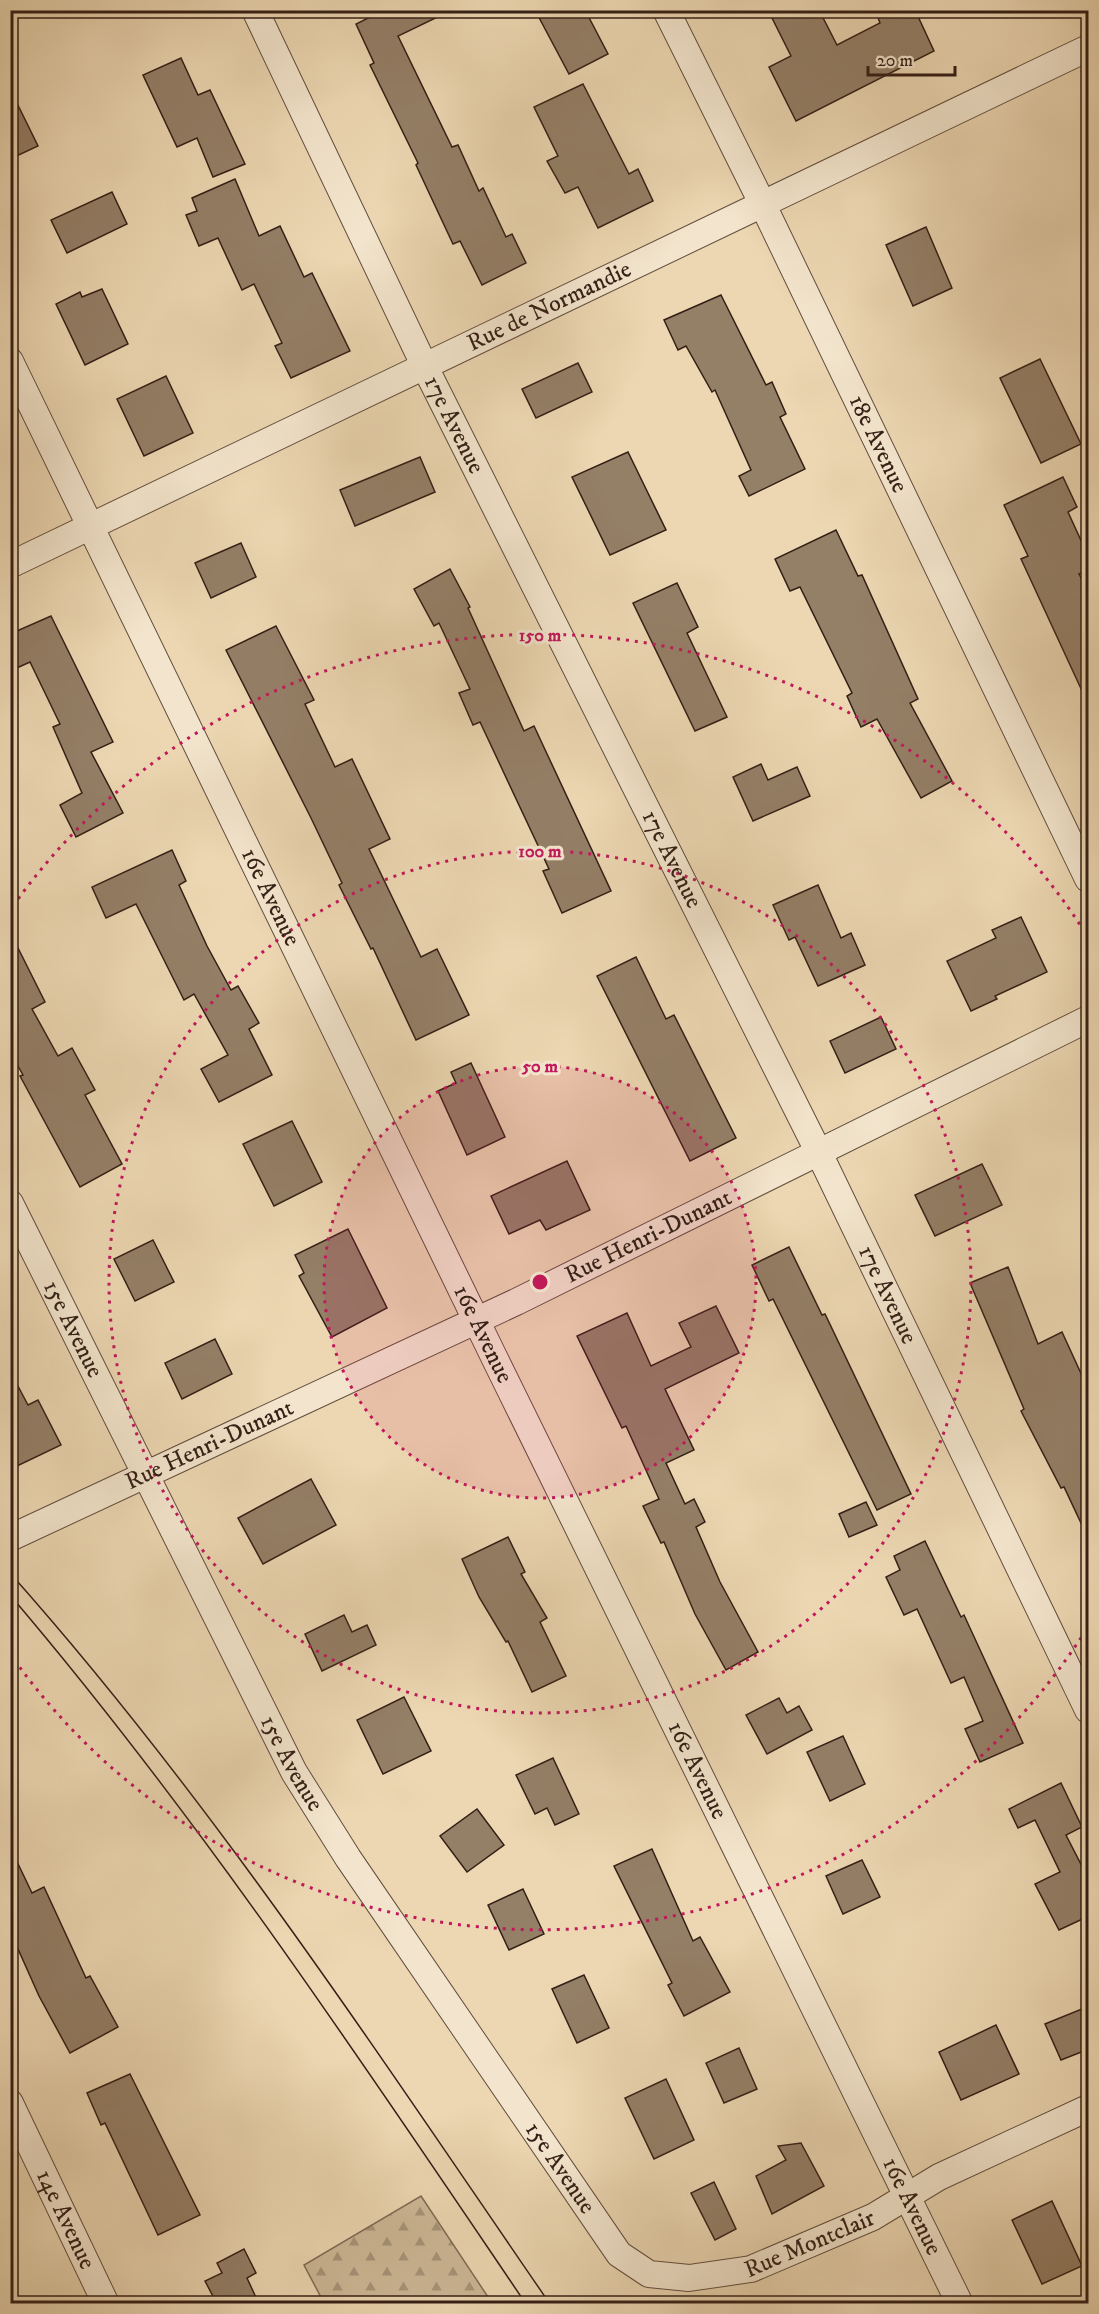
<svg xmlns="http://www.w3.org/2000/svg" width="1099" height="2314" font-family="'IM FELL DW Pica',serif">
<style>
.forest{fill:url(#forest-firs);stroke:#806c56;stroke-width:1.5}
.building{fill:#947f67;stroke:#341f16;stroke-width:1.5}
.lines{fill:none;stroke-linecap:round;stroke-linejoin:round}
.minor-casing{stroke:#624d3d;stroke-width:28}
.minor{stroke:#f3e5cd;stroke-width:26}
.tram{stroke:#341f16;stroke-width:1.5}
.ring{fill:none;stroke:#c2185b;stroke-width:3;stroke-dasharray:3 6}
.labels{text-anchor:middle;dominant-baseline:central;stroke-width:6;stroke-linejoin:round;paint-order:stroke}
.street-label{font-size:24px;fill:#341f16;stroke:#f3e5cd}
.centre{fill:#c2185b;stroke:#f3e5cd;stroke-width:3}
.ring-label{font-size:18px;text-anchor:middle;font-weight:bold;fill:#c2185b;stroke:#f3e5cd;stroke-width:6;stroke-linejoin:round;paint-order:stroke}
</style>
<defs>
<pattern id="forest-firs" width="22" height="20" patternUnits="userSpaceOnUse" patternTransform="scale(1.5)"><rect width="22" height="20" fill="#cdb897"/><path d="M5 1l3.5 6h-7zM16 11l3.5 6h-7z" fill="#a7957a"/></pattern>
</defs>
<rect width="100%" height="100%" fill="#ecd7b2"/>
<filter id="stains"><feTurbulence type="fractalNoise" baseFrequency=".00333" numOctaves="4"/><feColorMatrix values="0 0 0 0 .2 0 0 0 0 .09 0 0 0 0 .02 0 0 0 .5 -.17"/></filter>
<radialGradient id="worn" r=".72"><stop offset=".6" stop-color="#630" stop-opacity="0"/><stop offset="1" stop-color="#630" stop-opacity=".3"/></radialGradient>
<polygon class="forest" points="421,2196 492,2303 324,2303 304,2265"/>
<g class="building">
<polygon points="384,10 452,10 398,36 452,147 458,145 479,191 483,188 506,237 512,234 526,263 482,285 460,241 453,244 416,165 418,163 370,65 374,63 356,24"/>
<polygon points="535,10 585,10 608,54 569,74"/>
<polygon points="768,10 819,10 837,45 880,23 875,10 915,10 934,51 796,121 769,67 791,56"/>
<polygon points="181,58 198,95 210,90 245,164 213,177 197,138 177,147 143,75"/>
<polygon points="583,84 629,174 638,169 653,201 598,228 578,187 565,193 547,161 558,156 534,107"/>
<polygon points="10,89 38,146 10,159"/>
<polygon points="235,179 259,236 280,226 304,277 312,273 350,351 291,378 275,346 282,343 254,284 242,290 218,238 199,246 186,215 197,211 192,198"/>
<polygon points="112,192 127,224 67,253 51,220"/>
<polygon points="926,227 952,288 913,306 886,245"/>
<polygon points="102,289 128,344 85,365 56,304 80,292 82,297"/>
<polygon points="721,295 766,385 772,382 786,414 780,417 805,469 749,496 739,476 751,470 715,390 712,392 686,346 678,350 664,320"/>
<polygon points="1040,359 1081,444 1041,463 1000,378"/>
<polygon points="578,363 592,392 536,418 522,389"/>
<polygon points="166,376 193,433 144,456 117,399"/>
<polygon points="628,452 666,530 610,555 572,477"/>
<polygon points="420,457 435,492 355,526 340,490"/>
<polygon points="1063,477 1077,507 1068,512 1089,558 1089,570 1079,574 1089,593 1089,706 1021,559 1028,556 1004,505"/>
<polygon points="836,530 858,576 862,575 918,699 910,703 952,781 921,798 877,719 861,727 847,696 852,693 800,587 790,591 775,559"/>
<polygon points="241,543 256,577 211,598 195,563"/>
<polygon points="450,569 470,607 468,608 524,731 534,726 611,891 562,913 543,871 549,869 480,722 473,725 459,693 470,689 439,623 434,626 414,589"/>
<polygon points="677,583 698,627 687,633 727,717 695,731 633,603"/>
<polygon points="51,616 113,742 91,752 123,813 76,837 60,805 82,793 53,727 60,724 30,662 10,671 10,634"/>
<polygon points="276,626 314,700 305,704 335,767 352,759 390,839 369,849 421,957 437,949 469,1015 416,1040 373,948 371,949 339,885 342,883 311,818 226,650"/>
<polygon points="761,764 768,780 797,767 810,796 753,821 733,777"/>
<polygon points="172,850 186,881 179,885 207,946 231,990 238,986 259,1023 249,1029 272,1075 219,1102 201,1069 228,1055 194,994 184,1000 136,904 106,918 92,887"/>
<polygon points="818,885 841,938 851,933 865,965 818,986 795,937 789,940 773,905"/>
<polygon points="1021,917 1047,972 995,996 997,999 971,1011 947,961 996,938 992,930"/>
<polygon points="10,932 45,1002 32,1009 58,1056 72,1048 95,1090 85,1095 122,1164 80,1187 20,1076 23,1075 10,1052"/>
<polygon points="636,957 666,1019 674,1015 736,1138 690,1161 597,976"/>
<polygon points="881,1017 896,1049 845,1073 830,1041"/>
<polygon points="471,1063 505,1137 467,1155 438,1091 456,1083 451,1072"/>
<polygon points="292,1121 322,1182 274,1206 243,1144"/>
<polygon points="567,1161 590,1210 546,1230 540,1220 509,1234 491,1196"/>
<polygon points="982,1164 1002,1205 935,1236 915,1195"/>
<polygon points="348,1229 387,1308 332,1337 299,1276 304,1273 295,1255"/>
<polygon points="153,1240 174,1282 135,1301 114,1259"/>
<polygon points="789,1247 822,1315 825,1314 911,1494 877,1510 773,1299 769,1301 752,1265"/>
<polygon points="1008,1267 1038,1344 1062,1332 1089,1391 1089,1540 1064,1487 1061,1488 1021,1411 1024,1409 970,1283"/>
<polygon points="716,1306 739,1353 665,1389 694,1450 666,1463 685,1504 694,1499 705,1522 696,1527 720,1582 758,1652 726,1670 695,1614 664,1542 661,1543 643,1506 659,1499 626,1426 622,1428 577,1336 627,1313 651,1366 691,1347 679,1323"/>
<polygon points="215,1339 232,1374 182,1399 165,1363"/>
<polygon points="10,1371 28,1405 38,1400 61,1445 17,1466 10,1453"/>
<polygon points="311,1479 336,1525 263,1564 238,1518"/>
<polygon points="866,1502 877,1525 849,1537 839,1514"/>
<polygon points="508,1537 525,1572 521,1574 547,1618 540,1622 566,1676 532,1692 508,1641 506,1642 479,1597 462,1559"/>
<polygon points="925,1541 961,1617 964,1615 1023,1743 980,1762 965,1729 983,1721 964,1677 951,1683 917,1609 904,1615 886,1577 900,1570 894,1556"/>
<polygon points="344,1615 352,1632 367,1625 376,1645 322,1671 305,1634"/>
<polygon points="404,1697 431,1751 383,1774 357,1720"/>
<polygon points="779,1698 787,1713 799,1706 812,1730 767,1754 746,1715"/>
<polygon points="843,1736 865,1784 830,1801 807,1752"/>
<polygon points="553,1758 579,1814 555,1825 547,1808 535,1814 516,1775"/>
<polygon points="1061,1783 1082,1827 1066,1835 1089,1880 1089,1916 1059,1930 1035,1884 1060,1872 1035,1820 1018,1828 1009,1809"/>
<polygon points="477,1809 504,1845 467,1872 440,1836"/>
<polygon points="10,1847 32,1893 44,1887 86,1978 90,1976 118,2027 70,2053 39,1996 10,1931"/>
<polygon points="652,1849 693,1941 700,1937 730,1992 684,2016 668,1985 672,1983 614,1866"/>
<polygon points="862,1860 880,1897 843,1914 826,1876"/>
<polygon points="523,1889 544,1934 509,1950 488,1905"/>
<polygon points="584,1975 609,2028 577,2043 552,1989"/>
<polygon points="1089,2006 1089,2049 1061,2060 1045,2024"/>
<polygon points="996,2025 1019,2074 961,2100 939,2052"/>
<polygon points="739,2048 757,2089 724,2103 706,2063"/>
<polygon points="130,2074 200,2215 158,2235 105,2123 101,2125 87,2093"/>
<polygon points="666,2079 694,2140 654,2159 625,2098"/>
<polygon points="801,2143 824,2186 772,2214 756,2176 786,2160 778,2146"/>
<polygon points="714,2182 736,2229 715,2240 691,2193"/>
<polygon points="1052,2201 1082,2266 1042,2284 1012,2220"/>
<polygon points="244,2249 256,2273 247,2278 259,2304 217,2304 205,2281 222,2273 217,2263"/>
</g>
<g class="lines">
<defs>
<g id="minor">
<path id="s1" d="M 255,10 L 425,367 L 819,1153 L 1088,1710"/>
<path id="s2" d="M 666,10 L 762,203 L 1088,879"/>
<path id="s3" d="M 10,361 L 495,1359 L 960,2304"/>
<path id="s4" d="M 10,565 L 1088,48"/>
<path id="s5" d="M 10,1203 L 294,1772 L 348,1858 L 619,2254 L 649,2274 L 689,2278 L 751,2269 L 873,2217 L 939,2177 L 1088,2108"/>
<path id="s6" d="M 10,1538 L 516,1302 L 1088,1019"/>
<path id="s7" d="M 10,2103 L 106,2304"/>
</g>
</defs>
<use href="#minor" class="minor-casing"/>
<use href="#minor" class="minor"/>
<g class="tram">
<path d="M 10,1573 C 212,1800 378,2054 550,2304"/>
<path d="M 10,1595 C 200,1818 362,2062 526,2304"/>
</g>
</g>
<circle cx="540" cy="1282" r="216" fill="#c2185b" fill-opacity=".12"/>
<g class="ring">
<circle cx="540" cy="1282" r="216"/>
<circle cx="540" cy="1282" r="431"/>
<path d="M1086 1630A647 647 0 0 1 13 1658M13 906A647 647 0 0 1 1086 934"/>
</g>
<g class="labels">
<g class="street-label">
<text stroke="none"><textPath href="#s4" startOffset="598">Rue de Normandie</textPath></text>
<text stroke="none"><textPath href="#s1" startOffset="460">17e Avenue</textPath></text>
<text stroke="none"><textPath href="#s2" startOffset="483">18e Avenue</textPath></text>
<text stroke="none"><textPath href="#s1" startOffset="946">17e Avenue</textPath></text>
<text stroke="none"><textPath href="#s3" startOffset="596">16e Avenue</textPath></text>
<text stroke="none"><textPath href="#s6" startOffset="706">Rue Henri-Dunant</textPath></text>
<text stroke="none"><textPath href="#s1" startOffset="1432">17e Avenue</textPath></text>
<text stroke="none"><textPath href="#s5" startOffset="141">15e Avenue</textPath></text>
<text stroke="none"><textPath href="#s3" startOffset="1082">16e Avenue</textPath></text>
<text stroke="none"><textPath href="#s6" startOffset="220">Rue Henri-Dunant</textPath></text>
<text stroke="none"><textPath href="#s5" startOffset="627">15e Avenue</textPath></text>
<text stroke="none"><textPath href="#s3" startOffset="1568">16e Avenue</textPath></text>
<text stroke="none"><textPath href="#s5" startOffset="1113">15e Avenue</textPath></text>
<text stroke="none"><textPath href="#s3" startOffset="2054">16e Avenue</textPath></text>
<text stroke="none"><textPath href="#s7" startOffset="129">14e Avenue</textPath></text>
<text stroke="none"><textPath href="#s5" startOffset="1420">Rue Montclair</textPath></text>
</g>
</g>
<circle cx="540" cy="1282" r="9" class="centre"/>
<g class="ring-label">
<text x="540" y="641">150 m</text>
<text x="540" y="857">100 m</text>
<text x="540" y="1072">50 m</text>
</g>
<rect width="1099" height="2314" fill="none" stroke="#ecd7b2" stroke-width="36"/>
<rect x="12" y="12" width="1075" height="2290" fill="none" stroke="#341f16" stroke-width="3"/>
<rect x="18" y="18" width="1063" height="2278" fill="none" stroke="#341f16" stroke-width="1.5"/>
<path d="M868 66v9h87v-9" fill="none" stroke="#341f16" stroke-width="3"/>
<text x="877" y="66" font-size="18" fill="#341f16" stroke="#f3e5cd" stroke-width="4.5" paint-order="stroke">20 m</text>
<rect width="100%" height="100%" filter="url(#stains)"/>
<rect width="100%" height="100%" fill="url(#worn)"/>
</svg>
